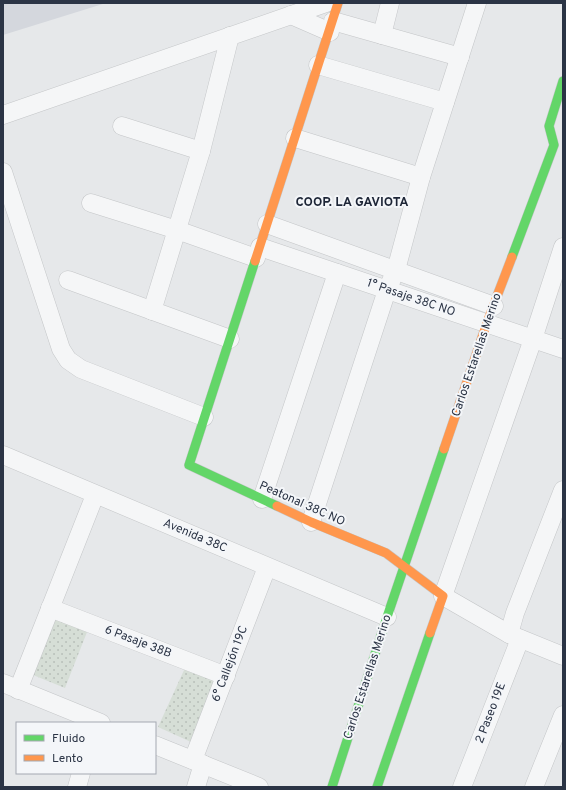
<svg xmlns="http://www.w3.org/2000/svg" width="566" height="790" font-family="Overpass,sans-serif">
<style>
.built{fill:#d4d7dd}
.grass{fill:url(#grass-dots)}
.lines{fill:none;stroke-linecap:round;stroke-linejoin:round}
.street-casing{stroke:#c4c6c8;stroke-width:19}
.fast-casing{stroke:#c4c6c8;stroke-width:10}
.slow-casing{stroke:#c4c6c8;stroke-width:10}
.street{stroke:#f5f6f7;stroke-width:18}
.fast{stroke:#63d668;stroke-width:9}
.slow{stroke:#ff974d;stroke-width:9}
.labels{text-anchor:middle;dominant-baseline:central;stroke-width:4;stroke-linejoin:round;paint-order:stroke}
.street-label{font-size:12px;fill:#2b3445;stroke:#f4f6f9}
.neighbourhood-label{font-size:13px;font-weight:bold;fill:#1d2536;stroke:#f4f6f9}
</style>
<defs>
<pattern id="grass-dots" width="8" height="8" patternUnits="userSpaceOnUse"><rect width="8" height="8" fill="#d6ded6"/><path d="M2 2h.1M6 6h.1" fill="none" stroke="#b8bfb9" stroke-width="1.8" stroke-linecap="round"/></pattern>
</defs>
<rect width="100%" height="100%" fill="#e6e8ea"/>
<polygon class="built" points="3,3 106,3 3,35"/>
<g class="grass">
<polygon points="57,615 89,627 65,688 33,675"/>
<polygon points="185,668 218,680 191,742 158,727"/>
</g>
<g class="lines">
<defs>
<g id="street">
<polyline points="291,15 330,32"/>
<polyline points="333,21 460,57"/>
<polyline points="382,35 390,3"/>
<polyline points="318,65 445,102"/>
<polyline points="3,115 326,3"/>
<polyline points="122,126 201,151"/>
<polyline points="295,138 421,177"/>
<polyline points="3,172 61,349 68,360 81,369 204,417"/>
<polyline points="91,203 177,230 256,258"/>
<polyline points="267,224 494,306"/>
<polyline points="260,247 563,349"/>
<polyline points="563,247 533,339 443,596 509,634 563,656"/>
<polyline points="68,280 230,339"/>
<polyline points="152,311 201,151 230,36"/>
<polyline points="3,455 387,617"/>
<polyline points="262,499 337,273"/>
<polyline points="311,522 387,290 396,270 421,177 477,3"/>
<polyline points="50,608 226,676"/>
<polyline points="509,634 515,613 563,490"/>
<polyline points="3,683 101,723"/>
<polyline points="18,690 95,495"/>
<polyline points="155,745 259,787"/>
<polyline points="193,760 267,567"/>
<polyline points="77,787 81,773"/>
<polyline points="196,787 203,764"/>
<polyline points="462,787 520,639"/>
<polyline points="534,787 563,715"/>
</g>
<g id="fast">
<polyline points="512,257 554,145 549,126 563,81"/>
<polyline points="255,261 189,465 277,506"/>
<polyline points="332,787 387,617 444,449"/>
<polyline points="377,787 430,633"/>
</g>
<g id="slow">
<polyline points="255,261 338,3"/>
<polyline points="444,449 489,317 512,257"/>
<polyline points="277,506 311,522 386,553 443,596 430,633"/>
</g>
</defs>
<use href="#street" class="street-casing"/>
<use href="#fast" class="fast-casing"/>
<use href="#slow" class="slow-casing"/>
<use href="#street" class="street"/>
<use href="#fast" class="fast"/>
<use href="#slow" class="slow"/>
</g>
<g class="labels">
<g class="street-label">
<text transform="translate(411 298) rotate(19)">1° Pasaje 38C NO</text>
<text transform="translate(477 355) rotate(-71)">Carlos Estarellas Merino</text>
<text transform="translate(302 504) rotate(24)">Peatonal 38C NO</text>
<text transform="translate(195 536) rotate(23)">Avenida 38C</text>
<text transform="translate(138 642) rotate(21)">6 Pasaje 38B</text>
<text transform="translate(230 664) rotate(-69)">6° Callejón 19C</text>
<text transform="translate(368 677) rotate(-72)">Carlos Estarellas Merino</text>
<text transform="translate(491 713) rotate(-69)">2 Paseo 19E</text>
</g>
<g class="neighbourhood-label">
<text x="352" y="203">COOP. LA GAVIOTA</text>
</g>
</g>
<rect width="566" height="790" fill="none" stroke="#2b3445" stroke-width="8"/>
<rect x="16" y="722" width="140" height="52" fill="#f4f6f9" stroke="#a4a8b1"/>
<rect x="24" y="735" width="20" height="6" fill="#63d668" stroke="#a4a8b1"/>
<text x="52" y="742" font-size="12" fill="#2b3445">Fluido</text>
<rect x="24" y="755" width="20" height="6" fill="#ff974d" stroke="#a4a8b1"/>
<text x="52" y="762" font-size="12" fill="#2b3445">Lento</text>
</svg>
